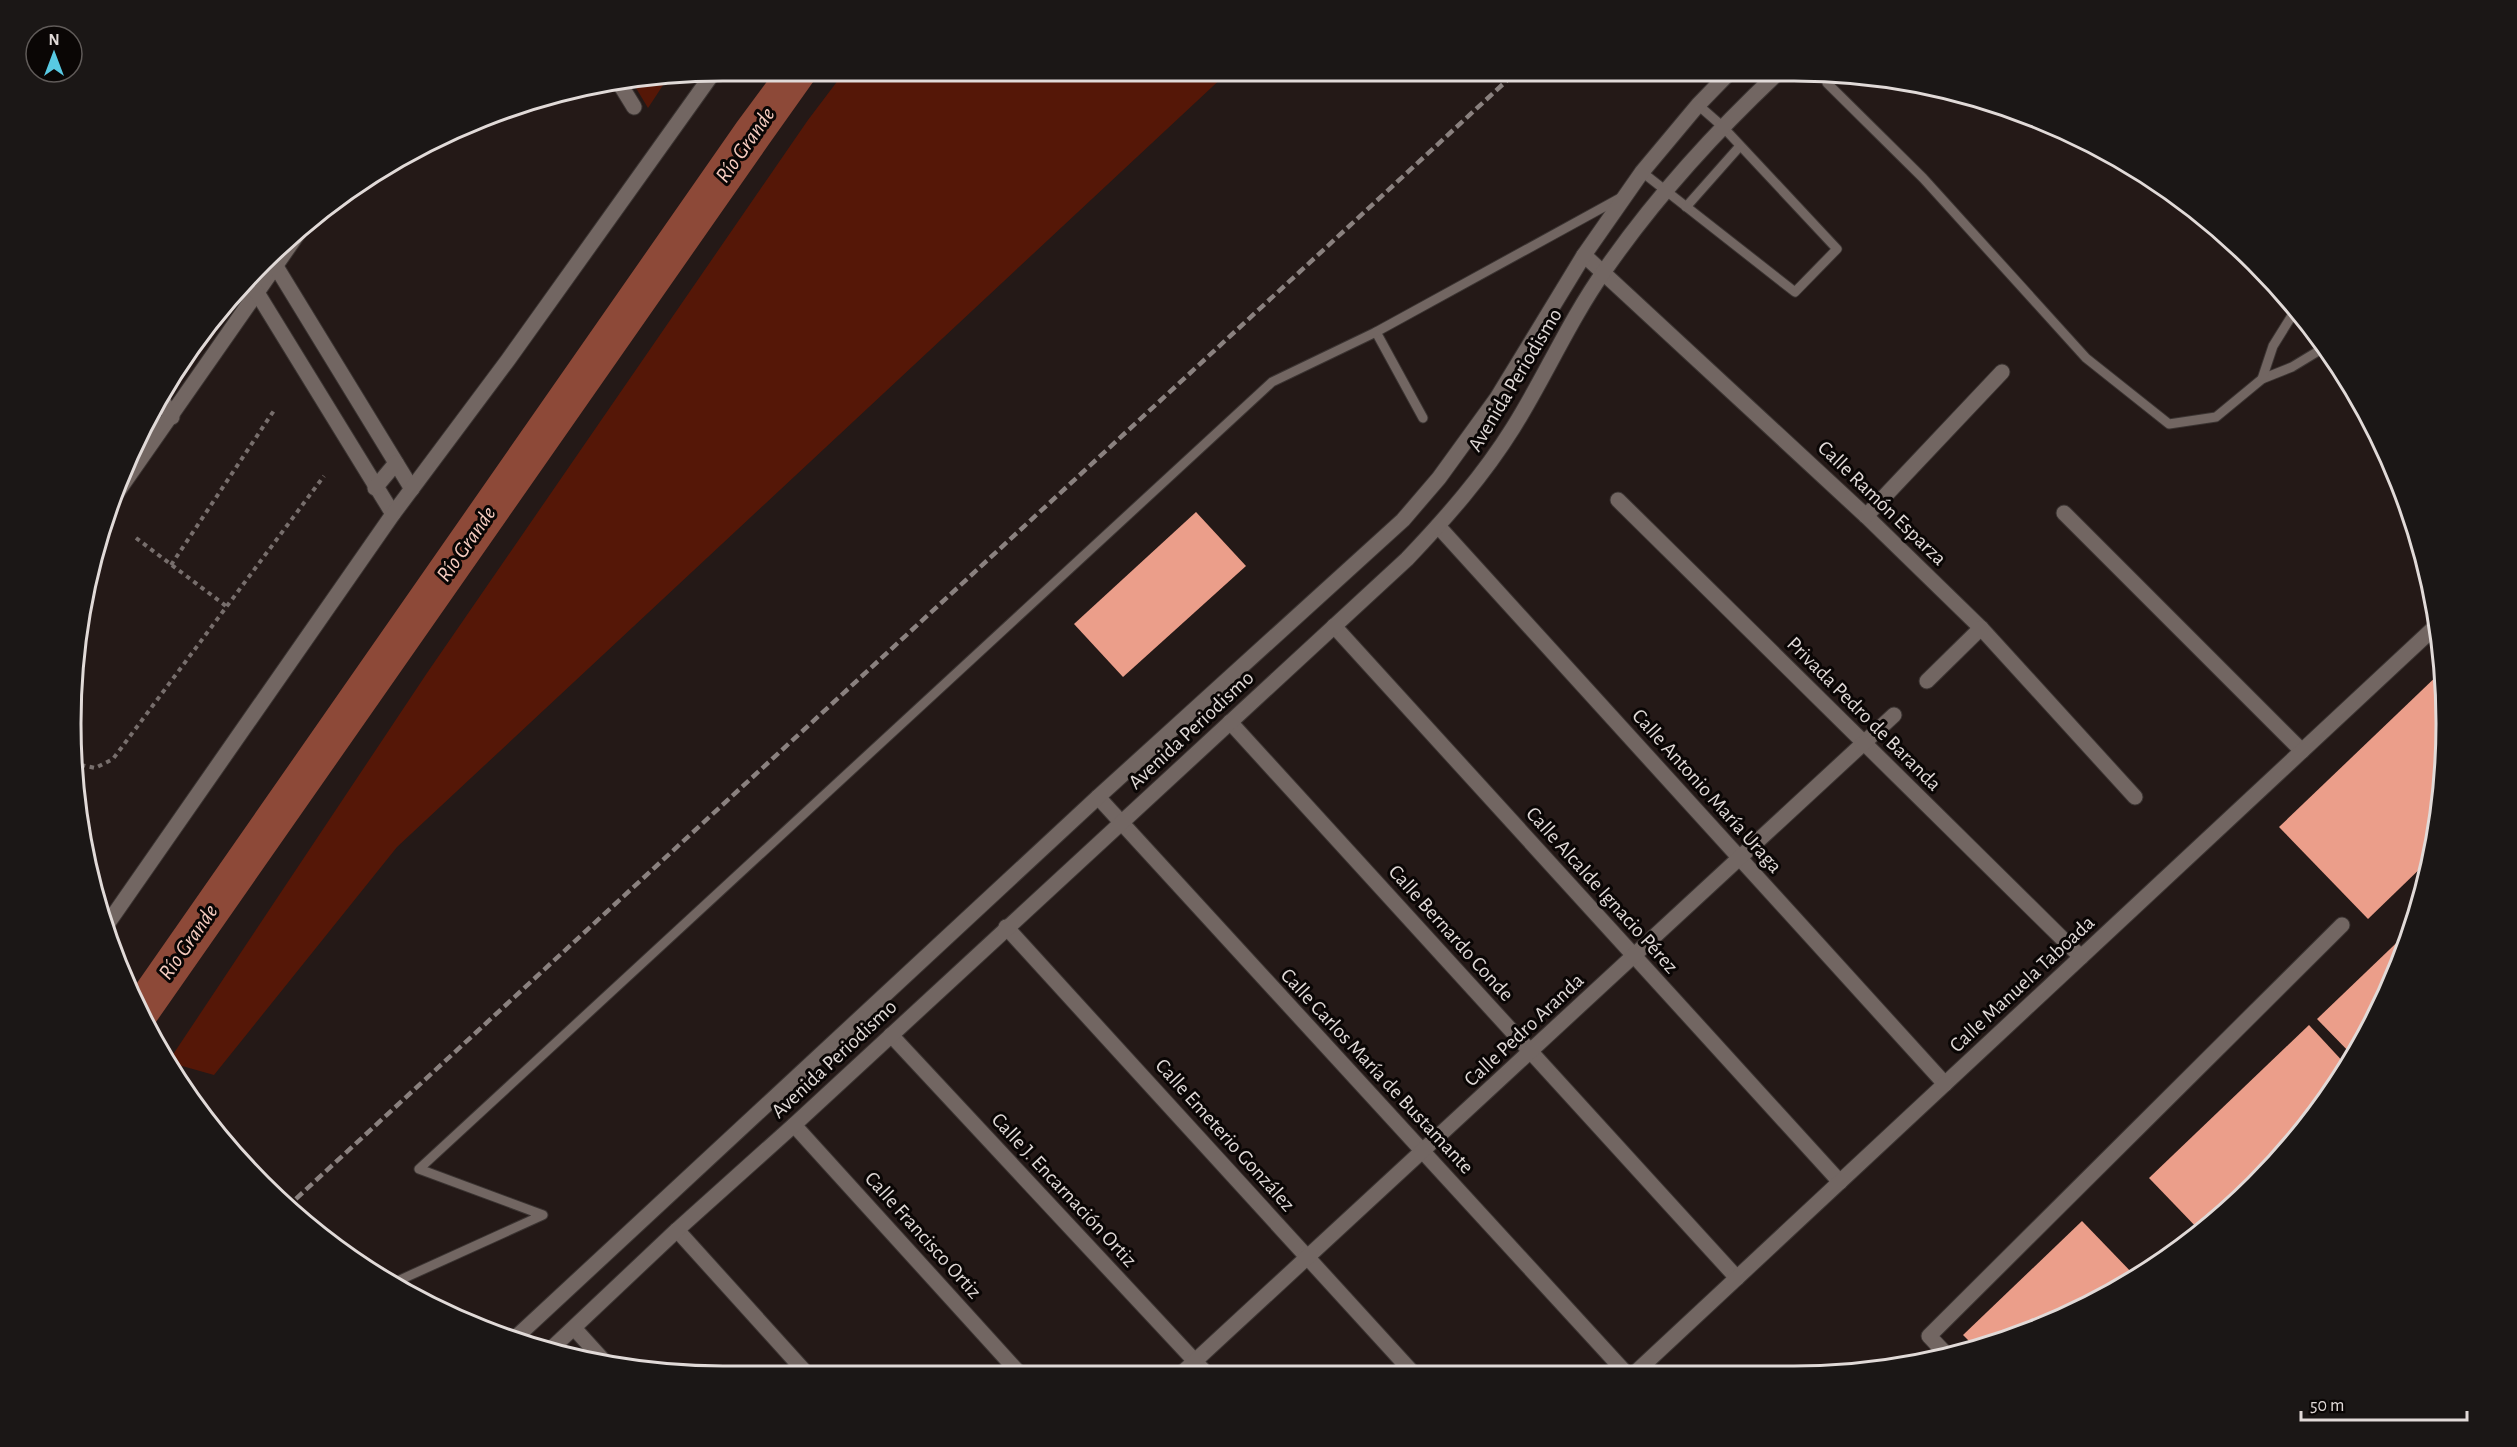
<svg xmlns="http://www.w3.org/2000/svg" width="2517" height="1447" font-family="'Alegreya Sans',sans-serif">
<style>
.green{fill:#551707}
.water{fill:#8d4938}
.building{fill:#eb9e8a}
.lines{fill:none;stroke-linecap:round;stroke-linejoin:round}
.lane-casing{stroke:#3b3432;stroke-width:11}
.street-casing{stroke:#3b3432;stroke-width:17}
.secondary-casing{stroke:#3b3432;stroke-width:17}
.path{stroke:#776e6c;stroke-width:4;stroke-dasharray:4.5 4.5;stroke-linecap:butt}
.lane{stroke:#726662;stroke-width:9}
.street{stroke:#726662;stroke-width:15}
.secondary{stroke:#726662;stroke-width:15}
.rail{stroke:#8a817f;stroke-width:4.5;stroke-dasharray:9 4.5;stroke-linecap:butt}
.labels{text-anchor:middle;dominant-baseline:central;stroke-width:6;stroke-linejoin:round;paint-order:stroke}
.street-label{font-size:21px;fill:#e1dad8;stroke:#0a0605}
.water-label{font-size:22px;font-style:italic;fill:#f7cdc1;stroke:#0a0605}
.rim{fill:none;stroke:#e1dad8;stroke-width:3}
</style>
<rect width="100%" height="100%" fill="#241917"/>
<g class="green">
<polygon points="1226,74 397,847 214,1075 168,1062 427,673 808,120 842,75"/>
<polygon points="638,76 669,76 648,108 630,78"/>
</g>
<polygon class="water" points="818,75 769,144 149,1032 130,993 737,122 771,76"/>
<g class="building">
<polygon points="1196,512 1246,566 1123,677 1074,624"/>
<polygon points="2443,670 2445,681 2441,809 2429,860 2368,919 2279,827"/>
<polygon points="2413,927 2359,1050 2354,1057 2317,1019"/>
<polygon points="2309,1025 2347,1066 2255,1185 2200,1231 2149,1178"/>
<polygon points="2082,1221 2136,1277 2004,1342 1976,1348 1963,1335"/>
</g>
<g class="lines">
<defs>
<g id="lane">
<polyline points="1827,83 1923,178 2086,358 2169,424 2216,417 2262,379 2292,367 2325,347"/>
<polyline points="1642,172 1795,292 1837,249 1722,126 1698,105"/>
<polyline points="1686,207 1740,146"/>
<polyline points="1376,332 1423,418"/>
<polyline points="2262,379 2273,346 2296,309"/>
<polyline points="391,1284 543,1215 419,1169 1272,382 1376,332 1622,197"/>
</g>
<g id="street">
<polyline points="618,81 634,107"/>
<polyline points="1584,255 1866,516 1981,628 2135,797"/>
<polyline points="160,396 172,417"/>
<polyline points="114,497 304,225"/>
<polyline points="1618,500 2081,957"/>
<polyline points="2064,513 2302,751"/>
<polyline points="1866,516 2002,372"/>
<polyline points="1438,526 1945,1084"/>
<polyline points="1334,626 1840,1182"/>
<polyline points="1927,681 1981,628"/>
<polyline points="1230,722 1737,1278"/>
<polyline points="1098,797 1625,1372"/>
<polyline points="1006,927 1413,1373"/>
<polyline points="891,1035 1206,1373"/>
<polyline points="794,1125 1020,1374"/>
<polyline points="677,1230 808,1375"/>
<polyline points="574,1328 603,1360"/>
<polyline points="1947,1355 1929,1336 2342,925"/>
<polyline points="1636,1372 2436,626"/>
<polyline points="1182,1373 1894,715"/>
</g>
<g id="secondary">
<polyline points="269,255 412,489"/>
<polyline points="248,278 393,514"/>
<polyline points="375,488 396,463"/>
<polyline points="106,926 393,514 508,360 711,76"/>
<polyline points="512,1341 1098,797 1403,520 1439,478 1497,398 1584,255 1642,172 1698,105 1730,72"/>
<path d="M 551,1349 L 677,1230 L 794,1125 L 1407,559 C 1446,518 1483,476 1513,428 C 1545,377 1570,319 1605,270 C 1655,198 1715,132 1779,72"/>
</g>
</defs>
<use href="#lane" class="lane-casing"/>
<use href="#street" class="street-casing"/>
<use href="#secondary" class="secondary-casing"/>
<g class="path">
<polyline points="136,538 226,606"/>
<polyline points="171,565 275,409"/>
<polyline points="72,763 95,768 113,759 324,476"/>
</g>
<use href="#lane" class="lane"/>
<use href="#street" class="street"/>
<use href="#secondary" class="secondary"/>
<polyline class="rail" points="286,1208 1515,73"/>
</g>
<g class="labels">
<g class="street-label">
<text transform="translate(1515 380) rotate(-59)">Avenida Periodismo</text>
<text transform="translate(1882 503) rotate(44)">Calle Ramón Esparza</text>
<text transform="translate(1864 714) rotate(45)">Privada Pedro de Baranda</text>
<text transform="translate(1191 730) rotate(-43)">Avenida Periodismo</text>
<text transform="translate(1707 791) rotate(48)">Calle Antonio María Uraga</text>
<text transform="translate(1602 890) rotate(48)">Calle Alcalde Ignacio Pérez</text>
<text transform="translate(1451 933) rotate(48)">Calle Bernardo Conde</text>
<text transform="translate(2022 984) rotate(-43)">Calle Manuela Taboada</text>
<text transform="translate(1524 1030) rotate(-43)">Calle Pedro Aranda</text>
<text transform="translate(834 1059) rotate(-43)">Avenida Periodismo</text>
<text transform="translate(1377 1071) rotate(47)">Calle Carlos María de Bustamante</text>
<text transform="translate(1225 1135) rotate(48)">Calle Emeterio González</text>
<text transform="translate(1064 1190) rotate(47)">Calle J. Encarnación Ortiz</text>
<text transform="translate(923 1235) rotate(48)">Calle Francisco Ortiz</text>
</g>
<g class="water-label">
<text transform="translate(745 145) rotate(-55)">Río Grande</text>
<text transform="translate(466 544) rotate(-55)">Río Grande</text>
<text transform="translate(188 942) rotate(-55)">Río Grande</text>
</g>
</g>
<path d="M0 0H2517V1447H0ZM723 81H1794A642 642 0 0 1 2436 723V724A642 642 0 0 1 1794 1366H723A642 642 0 0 1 81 724V723A642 642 0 0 1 723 81Z" fill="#1b1716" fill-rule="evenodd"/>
<path class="rim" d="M723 81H1794A642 642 0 0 1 2436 723V724A642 642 0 0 1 1794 1366H723A642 642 0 0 1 81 724V723A642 642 0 0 1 723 81Z"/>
<g transform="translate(54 54)"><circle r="28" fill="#0a0605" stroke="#605b59" stroke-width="1.5"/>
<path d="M0-4.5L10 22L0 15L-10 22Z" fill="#58c9e3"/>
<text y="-9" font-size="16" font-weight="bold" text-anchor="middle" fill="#e1dad8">N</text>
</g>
<path d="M2301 1411v9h166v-9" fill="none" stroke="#e1dad8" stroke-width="3"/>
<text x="2310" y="1411" font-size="18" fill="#e1dad8" stroke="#0a0605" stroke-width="4.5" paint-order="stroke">50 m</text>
</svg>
